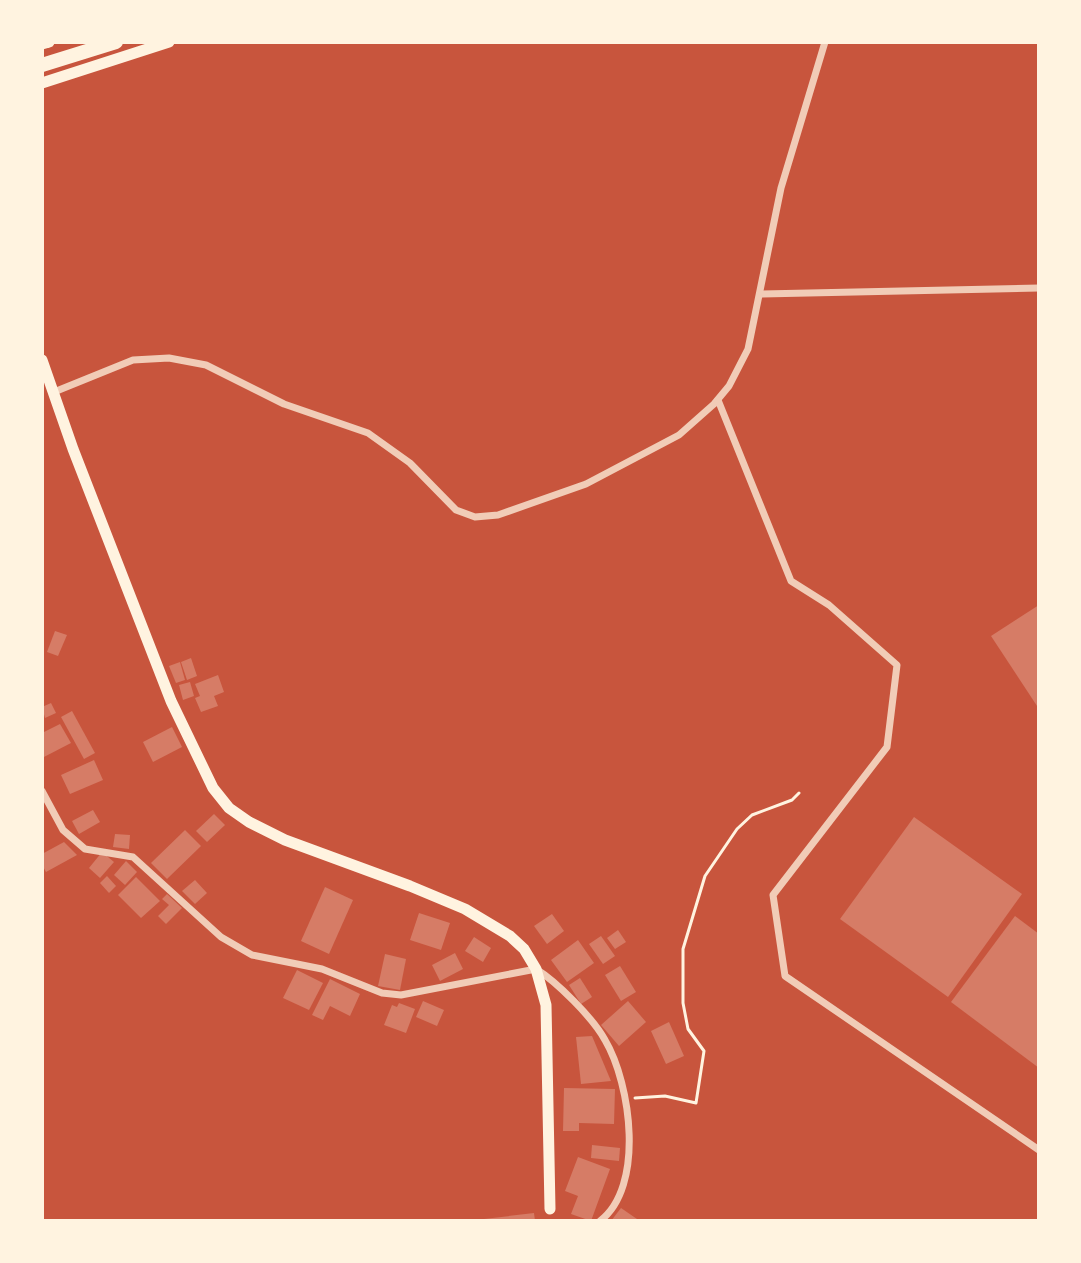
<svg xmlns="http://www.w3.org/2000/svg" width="1081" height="1263" font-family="Helvetica,sans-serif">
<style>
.building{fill:#d67c66}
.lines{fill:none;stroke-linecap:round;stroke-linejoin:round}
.path{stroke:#fff3e0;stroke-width:3}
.minor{stroke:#f1ccb7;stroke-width:7}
.primary{stroke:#fff3e0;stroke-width:11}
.motorway{stroke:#fff3e0;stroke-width:14}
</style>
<rect width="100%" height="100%" fill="#c8553d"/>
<g class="building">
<polygon points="1039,605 1039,709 991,636"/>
<polygon points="55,631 67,635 58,656 47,652"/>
<polygon points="191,658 197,676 187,680 181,662"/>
<polygon points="180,662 185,680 176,683 169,666"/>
<polygon points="218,675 224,692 214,696 218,706 201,712 195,698 200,696 195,684"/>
<polygon points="190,682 194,696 183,700 179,685"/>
<polygon points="51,703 56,713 45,718 42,707"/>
<polygon points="72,711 95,753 84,759 61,717"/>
<polygon points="60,724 71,743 42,758 42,733"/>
<polygon points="172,727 182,747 153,762 143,742"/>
<polygon points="94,760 103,780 70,794 61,775"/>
<polygon points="93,810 100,822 79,834 72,821"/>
<polygon points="214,814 225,825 207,842 196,831"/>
<polygon points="914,817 1022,894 948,997 840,919"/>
<polygon points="185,830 201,846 167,879 151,863"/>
<polygon points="115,834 130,835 129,849 113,847"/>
<polygon points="64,842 77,855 46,872 42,865 42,854"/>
<polygon points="102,852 114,862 100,878 89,868"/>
<polygon points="126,861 137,872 125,885 114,875"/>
<polygon points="107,876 116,886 109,893 100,883"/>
<polygon points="136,877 160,901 141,918 118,895"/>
<polygon points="195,880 207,893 195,904 182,891"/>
<polygon points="325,887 353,900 329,954 301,941"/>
<polygon points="167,894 182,908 166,924 158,916 169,905 162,899"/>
<polygon points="419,913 450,923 441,950 410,940"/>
<polygon points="552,914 564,931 547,944 534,926"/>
<polygon points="1015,916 1039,934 1039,1068 951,1002"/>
<polygon points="618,930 626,942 615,949 607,938"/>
<polygon points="601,936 615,956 603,964 589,944"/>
<polygon points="474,937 491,948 483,962 465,951"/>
<polygon points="578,940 594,963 567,982 551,960"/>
<polygon points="455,953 463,969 440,981 432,965"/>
<polygon points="385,954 406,959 400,990 378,986"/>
<polygon points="620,966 636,992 621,1001 605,975"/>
<polygon points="297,970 323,983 309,1010 283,998"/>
<polygon points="580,978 592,997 581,1004 569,985"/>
<polygon points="330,979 360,994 350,1016 330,1006 323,1020 312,1015"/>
<polygon points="423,1001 444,1010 437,1026 416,1017"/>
<polygon points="628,1001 646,1022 619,1046 601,1025"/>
<polygon points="399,1003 415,1009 406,1033 384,1025 392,1005 397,1007"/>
<polygon points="669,1022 684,1056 666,1064 651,1031"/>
<polygon points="592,1036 611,1081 581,1084 576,1037"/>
<polygon points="564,1088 615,1089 614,1124 579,1123 579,1131 563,1131"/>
<polygon points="592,1145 620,1148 619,1161 591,1158"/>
<polygon points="578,1157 610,1169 591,1221 571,1214 578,1196 565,1191"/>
<polygon points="621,1208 637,1219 635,1221 611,1221"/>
<polygon points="534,1213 535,1221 484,1221 484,1219"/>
</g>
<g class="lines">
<polyline class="path" points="635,1098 665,1096 696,1103 704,1051 688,1029 683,1003 683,949 705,876 737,829 752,815 792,800 799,793"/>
<g class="minor">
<polyline points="760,294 1039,288"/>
<polyline points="54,392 133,360 169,358 206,365 284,404 368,433 410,463 456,510 475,517 498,515 586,484 679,435 714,404 729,386 748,349 781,188 825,42"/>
<polyline points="718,400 791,581 829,605 897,665 887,747 773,895 785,976 1039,1150"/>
<path d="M 42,791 L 63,830 L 85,849 L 133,857 L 221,937 L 252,955 L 322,969 L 382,993 L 401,995 L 536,969 C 557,982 593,1018 605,1040 C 631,1084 645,1187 600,1221"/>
</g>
<g class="primary">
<polyline points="42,44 49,42"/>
<polyline points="42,83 169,42"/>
<polyline points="42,360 73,449 171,701 213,788 229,808 249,822 285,840 410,886 465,909 510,936 524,949 536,969 546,1005 550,1209"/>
</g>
<polyline class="motorway" points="42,65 116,42"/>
</g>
<rect width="1081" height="1263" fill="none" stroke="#fff3e0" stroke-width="88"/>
</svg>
